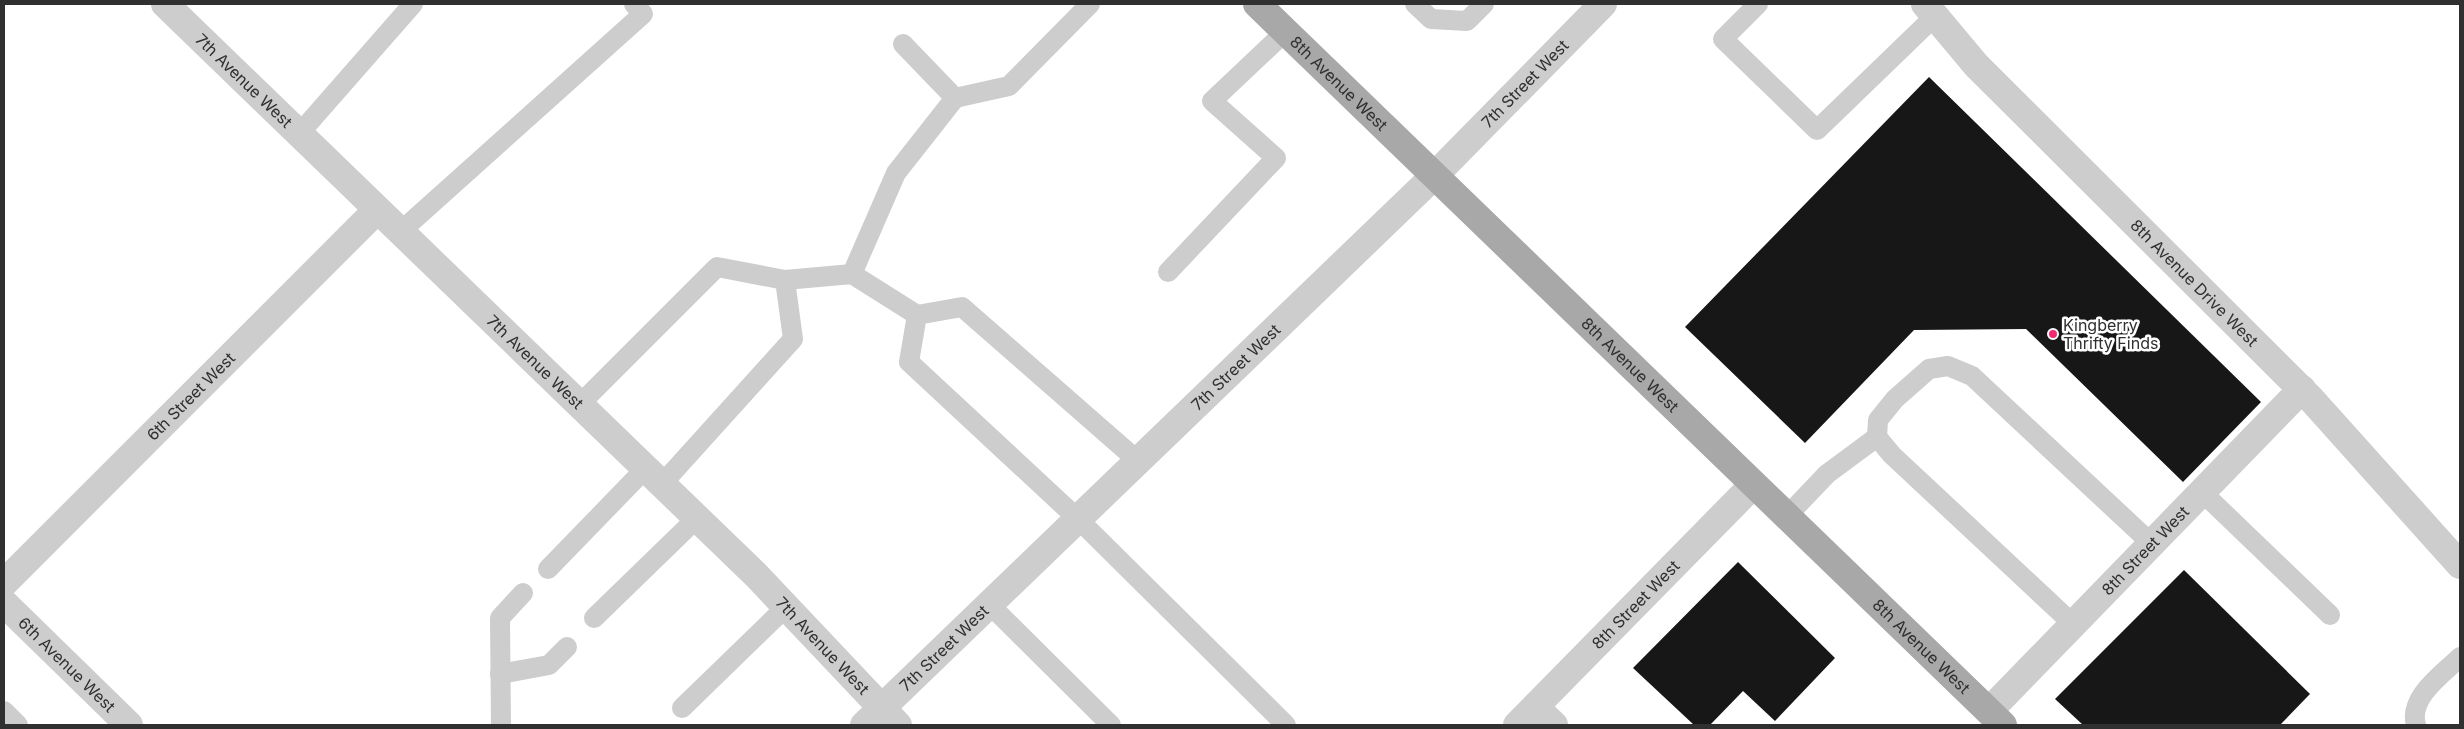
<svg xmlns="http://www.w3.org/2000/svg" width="2464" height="729" font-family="Inter,sans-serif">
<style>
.building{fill:#171717}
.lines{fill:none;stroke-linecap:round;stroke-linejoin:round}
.service{stroke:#cdcdcd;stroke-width:20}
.minor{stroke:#cdcdcd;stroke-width:28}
.tertiary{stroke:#cdcdcd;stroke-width:28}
.primary{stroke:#a8a8a8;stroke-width:28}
.poi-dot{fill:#f12870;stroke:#fff;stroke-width:2}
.labels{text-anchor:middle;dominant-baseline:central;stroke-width:5;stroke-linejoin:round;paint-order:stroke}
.street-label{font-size:16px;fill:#303030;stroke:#fff}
.poi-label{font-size:16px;fill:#303030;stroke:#fff;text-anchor:start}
</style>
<rect width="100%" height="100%" fill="#fff"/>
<g class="building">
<polygon points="1929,77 2261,402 2183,482 2026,329 1914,330 1805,443 1685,327"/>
<polygon points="1738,562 1835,658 1775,721 1743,691 1710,725 1694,725 1633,668"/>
<polygon points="2184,570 2310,694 2280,725 2083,725 2055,699"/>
</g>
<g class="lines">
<g class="service">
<polyline points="1415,4 1431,19 1467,21 1484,4"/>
<polyline points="1758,4 1723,39 1817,130 1935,16"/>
<polyline points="903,44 955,98 1009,86 1090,4"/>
<polyline points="299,134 413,4"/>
<polyline points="400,232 643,14 634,4"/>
<polyline points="1168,272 1276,158 1212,101 1285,32"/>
<polyline points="852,274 896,173 955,98"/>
<polyline points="785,280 852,274 917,315"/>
<polyline points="579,405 717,267 785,280 793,339 662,484"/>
<polyline points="1138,461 962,307 917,315 909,362 1078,519 1286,725"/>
<polyline points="2202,492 2330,615"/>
<polyline points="1786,517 1827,474 1877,437"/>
<polyline points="548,569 645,469"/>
<polyline points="989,604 1111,725"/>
<polyline points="594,618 697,518"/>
<polyline points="2074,625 1892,455 1877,437 1878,420 1895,399 1929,369 1948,366 1972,376 2152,544"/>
<polyline points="500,674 549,665 567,647"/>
<polyline points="682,708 786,607"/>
<polyline points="4,711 18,725"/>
<polyline points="501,725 500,618 523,593"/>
<path d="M 2416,725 C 2408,697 2443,674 2460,657"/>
</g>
<g class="minor">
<path id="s1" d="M 165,4 L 757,576 L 898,725"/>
<path id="s2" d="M 1925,4 L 1976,65 L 2312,400 L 2460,565"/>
<path id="s3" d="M 4,583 L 377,210"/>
<path id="s4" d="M 4,603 L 129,725"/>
<polyline points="1535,707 1554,725"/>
<path id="s5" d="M 1989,711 L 2302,389"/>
<path id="s6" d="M 1517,725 L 1753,485"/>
</g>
<path class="tertiary" id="s7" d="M 864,725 L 1434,176 L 1603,4"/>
<path class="primary" id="s8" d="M 1257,4 L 2003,725"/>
</g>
<circle class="poi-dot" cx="2053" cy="334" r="5"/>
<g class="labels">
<g class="street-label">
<text stroke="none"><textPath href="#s1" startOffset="110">7th Avenue West</textPath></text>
<text stroke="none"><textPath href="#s8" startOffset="114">8th Avenue West</textPath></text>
<text stroke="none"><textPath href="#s7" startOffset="921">7th Street West</textPath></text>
<text stroke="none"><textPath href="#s2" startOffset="388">8th Avenue Drive West</textPath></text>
<text stroke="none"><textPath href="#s1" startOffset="515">7th Avenue West</textPath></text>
<text stroke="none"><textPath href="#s8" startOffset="519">8th Avenue West</textPath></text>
<text stroke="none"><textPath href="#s7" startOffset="516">7th Street West</textPath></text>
<text stroke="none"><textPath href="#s3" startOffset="264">6th Street West</textPath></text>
<text stroke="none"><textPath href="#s5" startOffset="224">8th Street West</textPath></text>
<text stroke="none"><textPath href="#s6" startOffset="169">8th Street West</textPath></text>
<text stroke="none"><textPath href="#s1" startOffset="919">7th Avenue West</textPath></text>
<text stroke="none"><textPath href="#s8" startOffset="924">8th Avenue West</textPath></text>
<text stroke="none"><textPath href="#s7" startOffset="111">7th Street West</textPath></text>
<text stroke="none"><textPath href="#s4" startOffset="88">6th Avenue West</textPath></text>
</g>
<g class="poi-label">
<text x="2063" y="325">Kingberry<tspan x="2063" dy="18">Thrifty Finds</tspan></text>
</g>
</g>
<rect width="2464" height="729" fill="none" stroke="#303030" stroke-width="10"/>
</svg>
